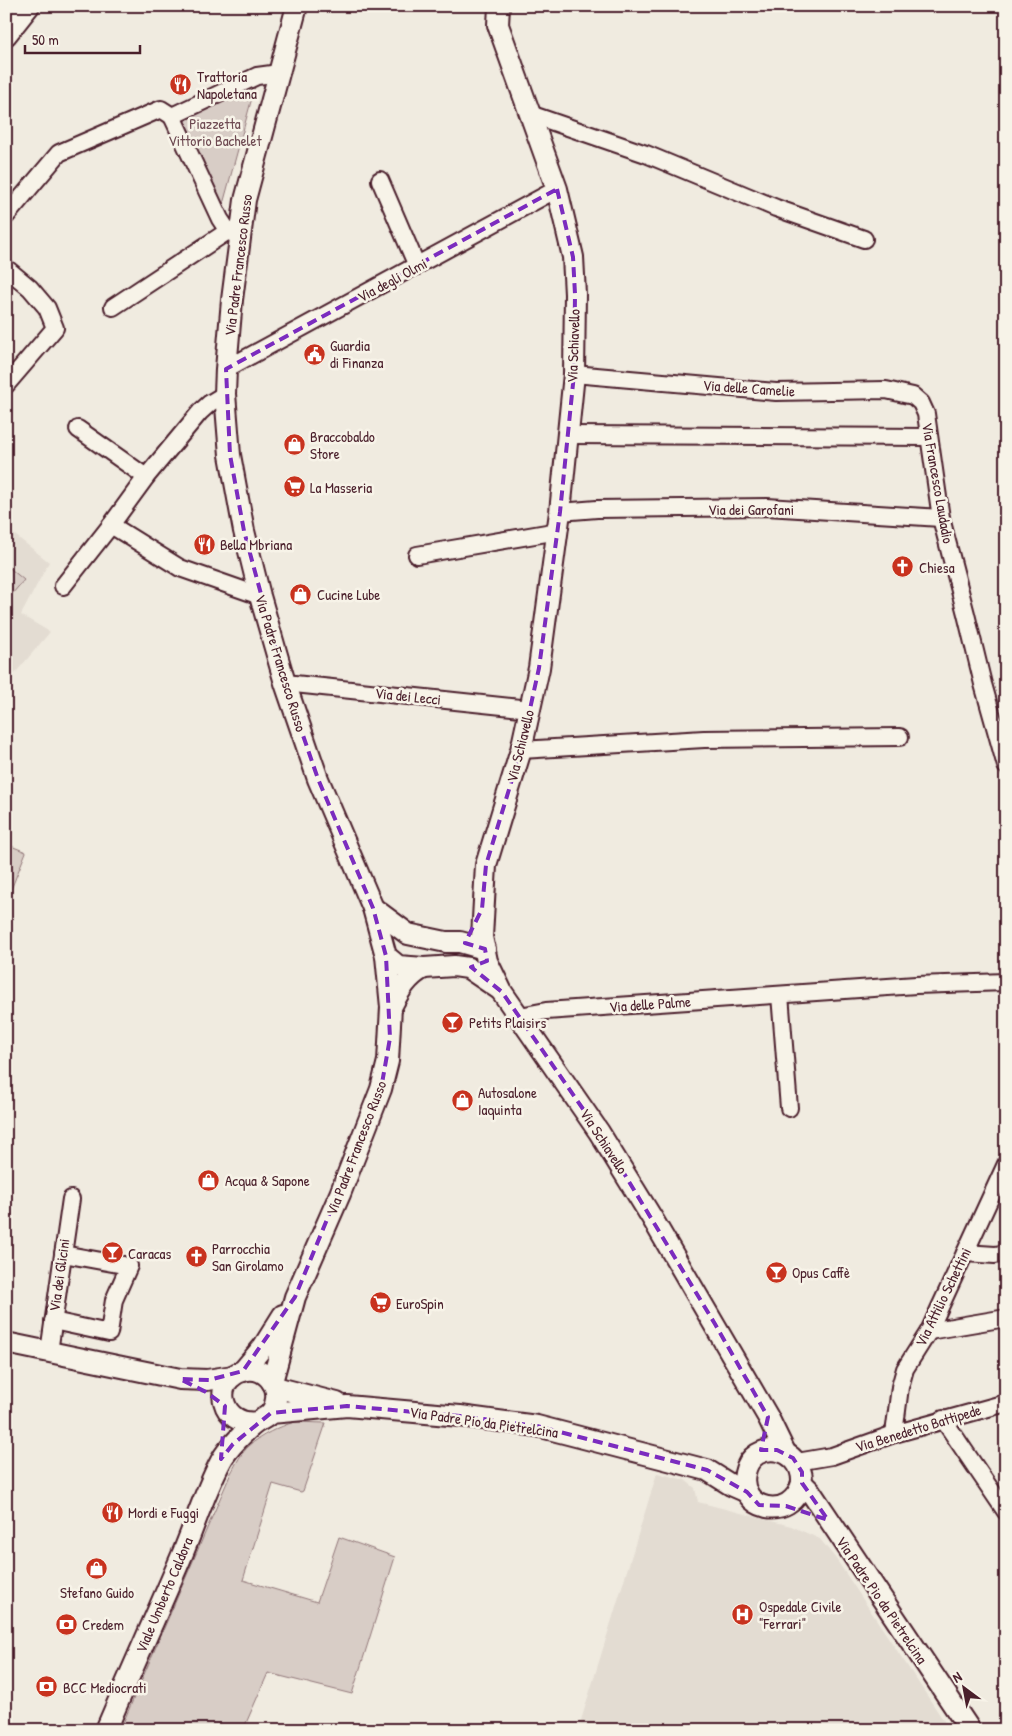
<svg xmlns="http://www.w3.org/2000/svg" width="1012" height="1736" font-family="'Patrick Hand',sans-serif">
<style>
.built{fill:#e3dcd2}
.green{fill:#d8cdc6;stroke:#917678}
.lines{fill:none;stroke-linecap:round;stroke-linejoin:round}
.minor-casing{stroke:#4a1f2b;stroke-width:20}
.tertiary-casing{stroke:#4a1f2b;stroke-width:24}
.minor{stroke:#f7f3e8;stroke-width:16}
.tertiary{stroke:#f7f3e8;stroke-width:20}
.marked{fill:none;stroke:#7b2cbf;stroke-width:4;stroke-dasharray:10 6;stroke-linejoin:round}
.labels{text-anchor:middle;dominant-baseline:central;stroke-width:5;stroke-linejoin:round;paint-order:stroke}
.poi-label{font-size:15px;fill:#4a1f2b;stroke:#f7f3e8;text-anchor:start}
.park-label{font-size:15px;fill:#6e4a52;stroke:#f7f3e8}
.street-label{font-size:15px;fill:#4a1f2b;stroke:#f7f3e8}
</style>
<rect width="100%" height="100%" fill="#f0ebe0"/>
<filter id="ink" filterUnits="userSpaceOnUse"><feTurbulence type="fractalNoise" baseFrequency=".02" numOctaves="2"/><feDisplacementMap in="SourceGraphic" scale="10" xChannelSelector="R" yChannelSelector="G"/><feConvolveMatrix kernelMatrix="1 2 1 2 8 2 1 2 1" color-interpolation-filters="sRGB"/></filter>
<g filter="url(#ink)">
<g class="built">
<polygon points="6,528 49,562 21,615 50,632 6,684"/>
<polygon points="657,1473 685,1480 695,1488 698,1502 791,1526 820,1539 836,1559 950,1730 578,1730"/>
</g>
<g class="green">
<polygon points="256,83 222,208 188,134 186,120 194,113"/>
<polygon points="6,565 24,580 6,601"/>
<polygon points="6,844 26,852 6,902"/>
<path d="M 294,1422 L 326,1423 L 303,1491 L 301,1492 L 273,1484 L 243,1580 L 317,1602 L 339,1537 L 395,1557 L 352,1694 L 268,1673 L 243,1730 L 120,1730 L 231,1473 C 236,1464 241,1453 249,1446 C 261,1435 279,1427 294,1422 Z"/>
</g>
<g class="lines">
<defs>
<g id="minor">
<polyline points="530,114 646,154 776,208 864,239"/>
<polyline points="172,116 220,219 228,231 240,237"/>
<polyline points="172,116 257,76 279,73"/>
<polyline points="380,180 417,266"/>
<polyline points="6,216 59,153 161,109 172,116"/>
<polyline points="6,268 30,288 47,308 55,328 6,385"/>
<polyline points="113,307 228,231"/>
<polyline points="226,369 557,189"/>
<polyline points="574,374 776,392 886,390 913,396 921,403 926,414 941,518 966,614 983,684 1006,766"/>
<polyline points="78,429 146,477"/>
<polyline points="567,435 929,437"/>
<polyline points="560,512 597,509 767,507 941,518"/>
<polyline points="111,525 146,477 200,412 210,403 225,394"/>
<polyline points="417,555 558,531"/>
<polyline points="63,586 111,525 180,568 260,596"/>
<polyline points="285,683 530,709"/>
<polyline points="521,750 704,739 900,737"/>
<polyline points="780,995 789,1108"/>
<polyline points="520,1016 546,1011 916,985 1006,982"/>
<polyline points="965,1253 995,1255 1006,1253"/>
<polyline points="53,1321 109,1333 114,1300 129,1266 63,1254"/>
<polyline points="929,1331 1006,1318"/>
<polyline points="49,1352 71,1199"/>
<polyline points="943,1419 1006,1512"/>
<polyline points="894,1434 900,1387 905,1369 929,1331 1006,1164"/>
<polyline points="797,1462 832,1456 894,1434 1006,1403"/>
</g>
<g id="tertiary">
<polyline points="499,6 498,25 557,189 573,257 575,294 574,374 560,512 539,668 521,750 486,865 482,937 487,961 502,992 599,1132 652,1218 768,1417 785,1452"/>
<polyline points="6,35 29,6"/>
<polyline points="373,908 408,934 446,942 460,942 485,949"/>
<polyline points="386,956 398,966 424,968 454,966 468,968 499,989"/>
<path d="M 391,1007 C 400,990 407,977 424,968"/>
<polyline points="6,1343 180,1379 207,1380 233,1376"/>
<polyline points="243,1371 263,1347 283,1315"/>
<polyline points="272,1382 295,1297 340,1194 381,1089 388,1061 391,1007 386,956 373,908 318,779 285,683 260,596 244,531 230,455 225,394 226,369 232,300 245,200 297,6"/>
<polyline points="275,1387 337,1403"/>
<polyline points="271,1413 347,1406 460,1416 537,1426 707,1470 731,1485 747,1492"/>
<path d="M 802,1483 C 791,1523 737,1510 745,1473 C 752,1437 804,1446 802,1483 L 810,1491 L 970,1730"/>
<path d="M 106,1730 C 131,1671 157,1614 182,1555 C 195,1524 205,1491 221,1461 C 227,1449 247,1429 257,1422 C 265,1418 273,1414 275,1404 C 281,1384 263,1365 243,1371 C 210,1380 221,1427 257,1422"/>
</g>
</defs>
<use href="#minor" class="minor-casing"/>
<use href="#tertiary" class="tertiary-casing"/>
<use href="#minor" class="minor"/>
<use href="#tertiary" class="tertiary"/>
</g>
</g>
<path class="marked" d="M 557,189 L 573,257 L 575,294 L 574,374 L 560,512 L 539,668 L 521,750 L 486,865 L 482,909 L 465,943 L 485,949 L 487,961 L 471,967 L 502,992 L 599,1132 L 715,1324 L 768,1417 L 761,1450 L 777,1450 L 793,1458 L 802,1472 L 802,1483 L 828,1520 L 786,1506 L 759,1505 L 747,1492 L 707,1470 L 537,1426 L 460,1416 L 347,1406 L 271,1413 L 233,1444 L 221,1459 L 225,1406 L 206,1392 L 180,1379 L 209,1380 L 243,1371 L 295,1297 L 381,1089 L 390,1038 L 386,956 L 373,908 L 318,779 L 285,683 L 244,531 L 230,455 L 226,369 Z"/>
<defs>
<symbol id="restaurant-disc" viewBox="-11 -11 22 22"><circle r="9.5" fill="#c8321e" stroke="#f7f3e8"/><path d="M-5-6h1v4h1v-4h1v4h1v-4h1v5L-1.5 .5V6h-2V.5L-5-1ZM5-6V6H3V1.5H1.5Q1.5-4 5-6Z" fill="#fff"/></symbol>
<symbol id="civic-disc" viewBox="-11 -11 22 22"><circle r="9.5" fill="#c8321e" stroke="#f7f3e8"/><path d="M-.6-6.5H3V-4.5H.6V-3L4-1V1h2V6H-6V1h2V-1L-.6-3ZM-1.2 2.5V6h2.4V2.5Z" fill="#fff"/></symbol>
<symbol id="shop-disc" viewBox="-11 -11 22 22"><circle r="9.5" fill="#c8321e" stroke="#f7f3e8"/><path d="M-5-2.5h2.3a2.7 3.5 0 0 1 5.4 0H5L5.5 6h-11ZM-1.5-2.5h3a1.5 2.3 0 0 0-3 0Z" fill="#fff"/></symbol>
<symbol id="supermarket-disc" viewBox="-11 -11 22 22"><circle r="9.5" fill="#c8321e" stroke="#f7f3e8"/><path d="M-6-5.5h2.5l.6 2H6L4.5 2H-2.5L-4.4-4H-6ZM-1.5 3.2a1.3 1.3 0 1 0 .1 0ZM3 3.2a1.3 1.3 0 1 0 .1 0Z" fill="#fff"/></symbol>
<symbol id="church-disc" viewBox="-11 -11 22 22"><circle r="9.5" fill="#c8321e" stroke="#f7f3e8"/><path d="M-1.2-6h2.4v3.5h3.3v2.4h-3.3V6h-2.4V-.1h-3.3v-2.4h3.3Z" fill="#fff"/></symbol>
<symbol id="bar-disc" viewBox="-11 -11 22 22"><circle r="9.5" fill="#c8321e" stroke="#f7f3e8"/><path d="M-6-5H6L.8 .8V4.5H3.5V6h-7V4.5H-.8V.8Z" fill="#fff"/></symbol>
<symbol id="hospital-disc" viewBox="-11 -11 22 22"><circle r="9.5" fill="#c8321e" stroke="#f7f3e8"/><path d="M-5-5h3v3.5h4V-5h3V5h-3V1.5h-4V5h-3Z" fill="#fff"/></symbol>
<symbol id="bank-disc" viewBox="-11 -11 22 22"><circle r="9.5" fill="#c8321e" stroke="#f7f3e8"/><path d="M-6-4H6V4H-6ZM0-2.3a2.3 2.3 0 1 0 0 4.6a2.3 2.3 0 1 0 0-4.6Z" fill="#fff"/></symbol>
</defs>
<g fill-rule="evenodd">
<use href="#restaurant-disc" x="168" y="72" width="25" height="25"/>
<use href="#civic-disc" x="302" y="342" width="25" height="25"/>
<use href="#shop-disc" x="282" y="432" width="25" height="25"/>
<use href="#supermarket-disc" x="282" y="474" width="25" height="25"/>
<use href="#restaurant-disc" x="192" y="532" width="25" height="25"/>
<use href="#church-disc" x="890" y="554" width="25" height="25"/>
<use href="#shop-disc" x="288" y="582" width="25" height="25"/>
<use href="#bar-disc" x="440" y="1010" width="25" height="25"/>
<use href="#shop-disc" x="450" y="1088" width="25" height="25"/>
<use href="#shop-disc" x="196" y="1168" width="25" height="25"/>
<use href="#bar-disc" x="100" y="1240" width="25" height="25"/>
<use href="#church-disc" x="184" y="1244" width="25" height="25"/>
<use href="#bar-disc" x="764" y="1260" width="25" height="25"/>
<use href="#supermarket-disc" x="368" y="1290" width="25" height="25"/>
<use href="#restaurant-disc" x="100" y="1500" width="25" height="25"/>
<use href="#shop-disc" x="84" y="1556" width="25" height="25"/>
<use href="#hospital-disc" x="730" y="1602" width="25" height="25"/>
<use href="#bank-disc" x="54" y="1612" width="25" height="25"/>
<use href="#bank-disc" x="34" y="1674" width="25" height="25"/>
</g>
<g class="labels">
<g class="poi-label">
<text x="197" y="76">Trattoria<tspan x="197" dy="17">Napoletana</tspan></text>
<text x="330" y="345">Guardia<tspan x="330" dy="17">di Finanza</tspan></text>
<text x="310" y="436">Braccobaldo<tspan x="310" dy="17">Store</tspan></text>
<text x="310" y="487">La Masseria</text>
<text x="220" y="544">Bella Mbriana</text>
<text x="919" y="567">Chiesa</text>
<text x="317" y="594">Cucine Lube</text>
<text x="469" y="1022">Petits Plaisirs</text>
<text x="478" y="1092">Autosalone<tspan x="478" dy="17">Iaquinta</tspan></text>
<text x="225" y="1180">Acqua &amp; Sapone</text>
<text x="212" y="1248">Parrocchia<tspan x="212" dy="17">San Girolamo</tspan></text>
<text x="128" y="1253">Caracas</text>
<text x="792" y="1272">Opus Caffè</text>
<text x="396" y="1303">EuroSpin</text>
<text x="128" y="1512">Mordi e Fuggi</text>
<text x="97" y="1592" text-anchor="middle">Stefano Guido</text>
<text x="759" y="1606">Ospedale Civile<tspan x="759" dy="17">"Ferrari"</tspan></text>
<text x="82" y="1624">Credem</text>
<text x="63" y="1687">BCC Mediocrati</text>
</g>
<g class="park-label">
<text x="215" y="123">Piazzetta<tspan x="215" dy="17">Vittorio Bachelet</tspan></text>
</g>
<g class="street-label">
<text transform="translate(238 265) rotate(-83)">Via Padre Francesco Russo</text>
<text transform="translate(392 280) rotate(-28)">Via degli Olmi</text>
<text transform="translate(573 346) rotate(-88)">Via Schiavello</text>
<text transform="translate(749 388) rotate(4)">Via delle Camelie</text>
<text transform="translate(938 483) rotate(80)">Via Francesco Laudadio</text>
<text x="751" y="509">Via dei Garofani</text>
<text transform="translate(281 663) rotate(73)">Via Padre Francesco Russo</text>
<text transform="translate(408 696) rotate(6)">Via dei Lecci</text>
<text transform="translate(520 746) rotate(-76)">Via Schiavello</text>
<text transform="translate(650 1004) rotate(-4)">Via delle Palme</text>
<text transform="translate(604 1141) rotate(57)">Via Schiavello</text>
<text transform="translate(356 1148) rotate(-69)">Via Padre Francesco Russo</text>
<text transform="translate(59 1275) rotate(-82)">Via dei Glicini</text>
<text transform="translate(943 1297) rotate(-64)">Via Attilio Schettini</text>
<text transform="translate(484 1422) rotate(8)">Via Padre Pio da Pietrelcina</text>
<text transform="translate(918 1428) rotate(-17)">Via Benedetto Battipede</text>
<text transform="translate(164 1595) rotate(-67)">Viale Umberto Caldora</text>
<text transform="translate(882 1600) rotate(56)">Via Padre Pio da Pietrelcina</text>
</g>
</g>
<rect width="1012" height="1736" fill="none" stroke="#f7f3e8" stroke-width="25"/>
<rect x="12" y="12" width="987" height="1711" fill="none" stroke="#4a1f2b" stroke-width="2" filter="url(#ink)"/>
<g transform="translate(964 1688) rotate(328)" stroke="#f7f3e8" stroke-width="4" paint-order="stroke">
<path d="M0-4L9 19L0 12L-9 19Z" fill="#4a1f2b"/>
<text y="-8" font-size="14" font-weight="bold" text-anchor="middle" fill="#4a1f2b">N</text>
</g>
<path d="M25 45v8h115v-8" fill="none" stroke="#4a1f2b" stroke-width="2.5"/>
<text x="32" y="45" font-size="15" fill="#4a1f2b" stroke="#f7f3e8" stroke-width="4" paint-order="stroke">50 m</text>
</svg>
